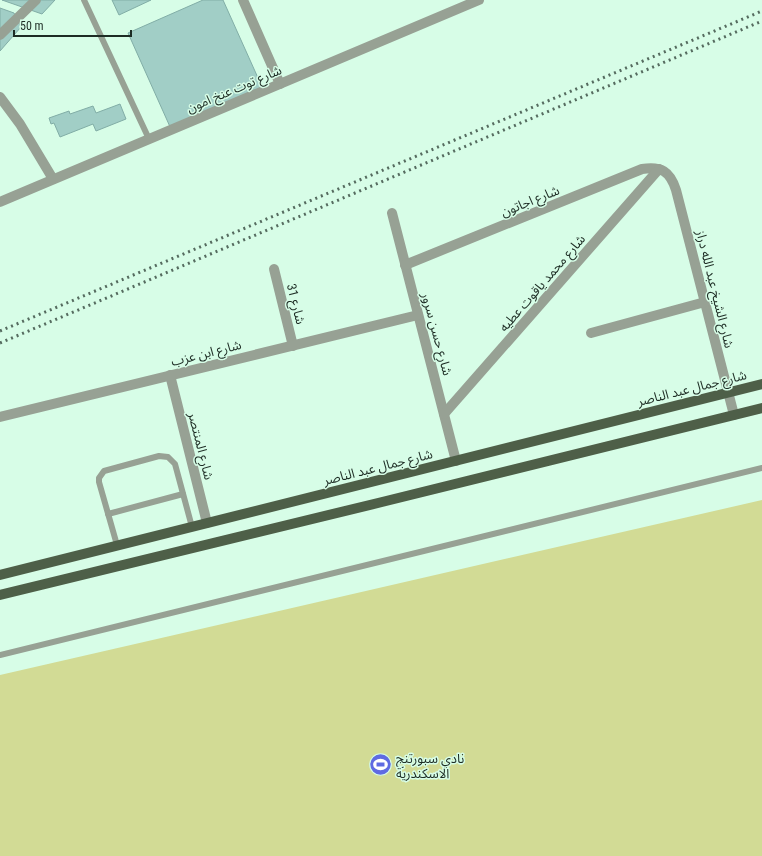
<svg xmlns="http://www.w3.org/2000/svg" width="762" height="856" font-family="'Roboto Condensed','Noto Sans Arabic',sans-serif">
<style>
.green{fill:#d2db95}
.building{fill:#a1cec6;stroke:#81ada6}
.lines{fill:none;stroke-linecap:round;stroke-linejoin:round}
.service{stroke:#97a194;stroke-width:6}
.minor{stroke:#97a194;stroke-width:10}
.tertiary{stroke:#97a194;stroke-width:10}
.primary{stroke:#4e5f48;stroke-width:10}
.rail{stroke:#556b5f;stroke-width:3;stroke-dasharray:2 4;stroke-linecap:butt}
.labels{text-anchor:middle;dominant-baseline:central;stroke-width:3;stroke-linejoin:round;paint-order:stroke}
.street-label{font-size:13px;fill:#1d2c24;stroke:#d7fde7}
.poi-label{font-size:13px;fill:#1d2c24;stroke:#d7fde7;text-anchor:start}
</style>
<rect width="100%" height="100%" fill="#d7fde7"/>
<polygon class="green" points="762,500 762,856 0,856 0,675"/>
<g class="building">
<polygon points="2,0 55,0 42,14"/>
<polygon points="112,0 151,0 119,15"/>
<polygon points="203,0 223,0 263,89 171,129 128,33"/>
<polygon points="0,8 14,13 21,27 0,51"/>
<polygon points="120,104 126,119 96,131 93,124 60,137 54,123 51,124 49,118 69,111 70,114 93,106 96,113"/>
</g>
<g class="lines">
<g class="service">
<polyline points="84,0 149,139"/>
<polyline points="108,514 183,494"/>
<polyline points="117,545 99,482 99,478 104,471 159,456 168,457 175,464 192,527"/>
<polyline points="0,655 762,468"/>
</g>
<g class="minor">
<polyline points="243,0 280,84"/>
<polyline points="0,35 36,0"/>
<polyline points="0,97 20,124 53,179"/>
<polyline points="392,213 456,461"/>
<path d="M 405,265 L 642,169 C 661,166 670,171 676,190 L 734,415"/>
<polyline points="274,269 293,346"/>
<polyline points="591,333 705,302"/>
<polyline points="170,375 207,523"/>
<polyline points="444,414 659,169"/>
<polyline points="0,417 418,315"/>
</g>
<polyline class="tertiary" points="0,202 479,0"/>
<g class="primary">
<polyline points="0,575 762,384"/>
<polyline points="0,595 382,502 762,408"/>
</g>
<g class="rail">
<polyline points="0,331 762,11"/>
<polyline points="0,343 762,21"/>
</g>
</g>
<defs>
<symbol id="stadium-disc" viewBox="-11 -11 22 22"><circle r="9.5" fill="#5f6ae2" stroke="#d7fde7"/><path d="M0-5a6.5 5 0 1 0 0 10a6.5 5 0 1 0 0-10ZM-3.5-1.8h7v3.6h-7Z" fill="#fff"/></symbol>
</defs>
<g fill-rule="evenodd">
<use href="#stadium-disc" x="368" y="752" width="25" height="25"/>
</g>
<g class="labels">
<g class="street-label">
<text transform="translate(234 89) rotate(-23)">شارع توت عنخ امون</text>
<text transform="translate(530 201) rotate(-22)">شارع اجاتون</text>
<text transform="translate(542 283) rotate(-49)">شارع محمد ياقوت عطيه</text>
<text transform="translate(715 289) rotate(76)">شارع الشيخ عبد الله دراز</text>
<text transform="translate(296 304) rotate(76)">شارع 31</text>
<text transform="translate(437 334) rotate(75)">شارع حسن سرور</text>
<text transform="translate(206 353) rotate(-14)">شارع ابن عزب</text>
<text transform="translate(692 388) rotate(-14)">شارع جمال عبد الناصر</text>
<text transform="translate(201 446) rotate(76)">شارع المنتصر</text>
<text transform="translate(378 467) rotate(-14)">شارع جمال عبد الناصر</text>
</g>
<g class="poi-label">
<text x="396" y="758">نادي سبورتنج<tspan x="396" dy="15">الاسكندرية</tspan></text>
</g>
</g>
<path d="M14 30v6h117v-6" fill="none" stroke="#1d2c24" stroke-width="2"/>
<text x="20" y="30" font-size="12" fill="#1d2c24" stroke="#d7fde7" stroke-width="3" paint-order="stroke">50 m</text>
</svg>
